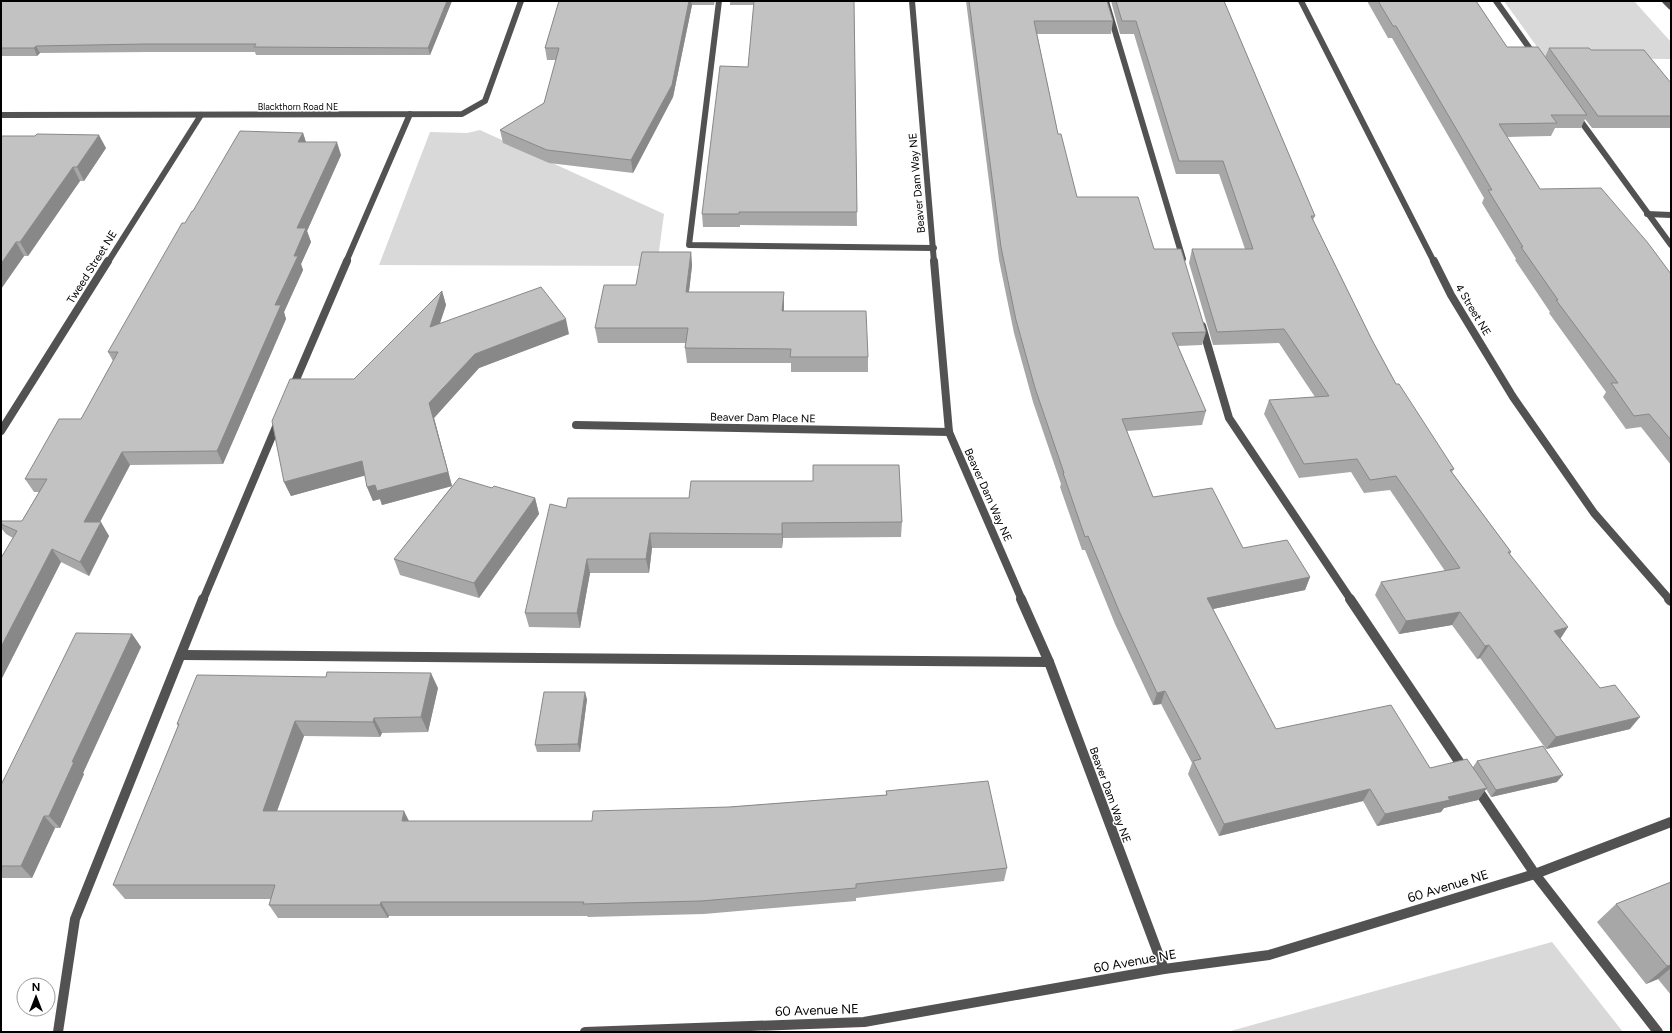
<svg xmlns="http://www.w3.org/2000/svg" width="1672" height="1033" font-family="Figtree,sans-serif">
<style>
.green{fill:#d9d9d9}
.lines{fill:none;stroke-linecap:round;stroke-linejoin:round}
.service-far2{stroke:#525252;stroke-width:6}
.service-far1{stroke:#525252;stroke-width:8}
.service{stroke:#525252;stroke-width:10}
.minor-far2{stroke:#525252;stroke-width:6}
.minor-far1{stroke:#525252;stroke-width:8}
.minor{stroke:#525252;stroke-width:10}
.tertiary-far2{stroke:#525252;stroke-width:6}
.tertiary-far1{stroke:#525252;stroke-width:8}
.tertiary{stroke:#525252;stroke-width:10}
.wall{fill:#a7a7a7}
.shaded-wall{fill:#888}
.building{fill:#c2c2c2;stroke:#888}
.labels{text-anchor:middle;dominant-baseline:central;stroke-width:3;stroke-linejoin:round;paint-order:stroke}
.far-street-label{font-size:9px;fill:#000;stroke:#fff}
.street-label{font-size:11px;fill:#000;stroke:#fff}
.near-street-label{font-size:13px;fill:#000;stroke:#fff}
</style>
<rect width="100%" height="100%" fill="#fff"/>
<g class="green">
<polygon points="1504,1 1634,1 1671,42 1671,59 1545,58"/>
<polygon points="480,130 664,214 657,266 379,265 430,132 467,133"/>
<polygon points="1552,942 1623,1032 1227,1032"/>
</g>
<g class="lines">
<g class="service-far2">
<polyline points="719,1 689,245 934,248"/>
<polyline points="1106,1 1183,259"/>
<polyline points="1496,1 1535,56"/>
<polyline points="1577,116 1671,245"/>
<polyline points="1647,214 1671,215"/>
<polyline points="346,262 410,114"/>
</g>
<g class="service-far1">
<polyline points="1202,326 1229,418 1351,600"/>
<polyline points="292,389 347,261"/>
<polyline points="203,600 278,422"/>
</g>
<g class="service">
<polyline points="1350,599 1464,769"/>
<polyline points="181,655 1049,662"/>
<polyline points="1476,787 1535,874 1658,1032"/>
<polyline points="58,1032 75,919 203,599"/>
</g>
<g class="minor-far2">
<polyline points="912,1 934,262"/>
<polyline points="1665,1 1671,7"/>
<polyline points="1,115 462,114 485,101 521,1"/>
<polyline points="108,262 201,115"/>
</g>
<g class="minor-far1">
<polyline points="934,261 949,432 1022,600"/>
<polyline points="576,425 949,432"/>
<polyline points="1,431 108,261"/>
</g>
<polyline class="minor" points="1021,599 1049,662 1164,969"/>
<polyline class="tertiary-far2" points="1301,1 1434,262"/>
<polyline class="tertiary-far1" points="1434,261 1451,295 1513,397 1594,513 1670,600"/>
<g class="tertiary">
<polyline points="1669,599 1671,601"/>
<polyline points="585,1032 864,1022 1164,969 1269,955 1535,874 1671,822"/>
</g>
</g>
<g class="wall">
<polygon points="1,1 452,1 430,55 256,55 255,52 148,52 40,53 37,56 1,56"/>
<polygon points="559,1 715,1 714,5 692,5 673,97 633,173 549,163 503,143 500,130 544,103 556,60 547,60 545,48"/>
<polygon points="730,1 854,1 857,226 740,225 740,227 703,227 702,214 748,67 754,5 730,5"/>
<polygon points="966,1 1107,1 1113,21 1111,34 1037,34 1058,134 1077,197 1154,249 1206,332 1202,345 1178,346 1206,411 1202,425 1127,431 1153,497 1243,548 1310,577 1305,590 1213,609 1276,729 1430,768 1473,767 1477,761 1557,782 1491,797 1486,789 1478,800 1444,808 1441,812 1377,826 1363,801 1219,836 1188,774 1192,763 1161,704 1153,705 1115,624 1085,550 1082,550 1060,487 1061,484 1033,402 1014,333 999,260"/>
<polygon points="1111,1 1224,1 1315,216 1313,220 1372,340 1396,384 1454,469 1452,472 1511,552 1510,554 1560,639 1630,729 1546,749 1480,658 1477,659 1452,625 1399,634 1375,595 1381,582 1445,571 1390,490 1364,493 1351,472 1299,478 1264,414 1269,400 1315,397 1279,343 1213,345 1189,263 1192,249 1245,249 1219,174 1176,174 1134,34 1120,34"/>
<polygon points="1367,1 1476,1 1507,47 1545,57 1549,48 1591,50 1671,83 1671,128 1592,128 1585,119 1581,128 1555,128 1551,136 1507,137 1540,189 1671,274 1671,465 1641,427 1626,429 1603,397 1606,392 1549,313 1550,312 1515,260 1516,259 1482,203 1484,198 1392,38 1388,38"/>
<polygon points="303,133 306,142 341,155 307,231 311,242 301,264 303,270 284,312 286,319 223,464 130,465 100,522 109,536 89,576 61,562 1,680 1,558 13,538 6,534 1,528 1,521 22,521 39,492 34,492 25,479 81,419 113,361 108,352 185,223 193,211"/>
<polygon points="1,136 106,148 84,181 80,181 28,256 24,256 1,289"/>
<polygon points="691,252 692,266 689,292 784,307 784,311 868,357 868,372 791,372 791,363 687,363 685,348 686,343 598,343 595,328 636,285"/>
<polygon points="442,291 446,305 440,323 569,334 479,368 434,418 452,486 492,488 535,498 539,514 479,598 400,575 394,559 452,486 382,505 380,499 373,501 367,487 365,475 291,496 284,482 354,379"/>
<polygon points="566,508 902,522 901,537 783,538 782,548 652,548 649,573 590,573 580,628 529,627 525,613"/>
<polygon points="132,634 141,647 83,773 84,774 60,828 55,828 32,878 1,878 1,785"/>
<polygon points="438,688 428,732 382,733 380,737 304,736 277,811 409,821 592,821 729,807 886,795 886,791 1007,868 1004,881 856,898 856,901 704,914 588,917 587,916 389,916 388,918 278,918 269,905 271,899 125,899 113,885 178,726 177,724"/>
<polygon points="587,699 580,752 537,752 535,745"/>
<polygon points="1671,882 1671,995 1658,979 1646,984 1597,922 1616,904"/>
</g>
<g class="shaded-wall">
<polygon points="447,1 452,1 430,55 428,48"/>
<polygon points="689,1 691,1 692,5 673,97 633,173 631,160"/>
<polygon points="36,46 40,53 37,56 34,48"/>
<polygon points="303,133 307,146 298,142"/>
<polygon points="99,135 106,148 84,181 77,167"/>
<polygon points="337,142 341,155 307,231 311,242 301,264 303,270 284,312 286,319 223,464 217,451 275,305 294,256 297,228"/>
<polygon points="73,167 80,181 28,256 20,242"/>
<polygon points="16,242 24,256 1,289 1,264"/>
<polygon points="691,252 692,266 687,307 686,292"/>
<polygon points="442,291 446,305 434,341 430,327"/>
<polygon points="784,292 784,307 783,326 782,311"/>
<polygon points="566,319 569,334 479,368 434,418 452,486 382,505 380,499 373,501 367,487 429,403 475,354"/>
<polygon points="122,452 130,465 93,535 84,522"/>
<polygon points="362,461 367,475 291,496 284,482"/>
<polygon points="535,498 539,514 479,598 474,583"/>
<polygon points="101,522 109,536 89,576 80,562"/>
<polygon points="782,523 783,538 782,548"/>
<polygon points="650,533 652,548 649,573 646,559"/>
<polygon points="52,549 61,562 1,680 1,647"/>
<polygon points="587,559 590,573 580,628 577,613"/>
<polygon points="1310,577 1305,590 1203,611 1207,598"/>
<polygon points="1460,612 1452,625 1399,634 1406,621"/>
<polygon points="1568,627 1559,641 1554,631"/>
<polygon points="132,634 141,647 83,773 84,774 60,828 49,816 72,762"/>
<polygon points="1489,645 1480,658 1477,659 1485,646"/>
<polygon points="431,673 438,688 428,732 421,717"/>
<polygon points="1165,691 1161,704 1153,705 1157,693"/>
<polygon points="585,692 587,699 580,752 578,744"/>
<polygon points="1640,717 1630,729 1546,749 1556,737"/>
<polygon points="374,718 382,733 380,737 373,722"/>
<polygon points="295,721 304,736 272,825 263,811"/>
<polygon points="1563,775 1557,782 1491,797 1496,790"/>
<polygon points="1487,788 1478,800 1444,808 1441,812 1377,826 1385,814 1448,797"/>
<polygon points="1370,789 1363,801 1219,836 1224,824"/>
<polygon points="404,811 411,825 402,821"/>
<polygon points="44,816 55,828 32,878 21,866"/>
<polygon points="381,902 389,916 388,918 380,905"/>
<polygon points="1671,965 1671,968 1658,979 1646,984 1667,966"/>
</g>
<g class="building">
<polygon points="1,1 447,1 428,48 254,47 256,44 145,44 36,46 34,48 1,48"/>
<polygon points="559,1 689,1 672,85 631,160 547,150 500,130 544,103 559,48 545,48"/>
<polygon points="754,1 854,1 857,212 739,212 739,214 702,214 720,66 748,67"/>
<polygon points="969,1 1107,1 1113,21 1034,21 1058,134 1061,134 1077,197 1138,197 1154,249 1181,249 1206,332 1172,333 1206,411 1122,419 1153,497 1212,488 1243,548 1287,540 1310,577 1207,598 1276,729 1391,705 1430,768 1467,759 1487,788 1448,797 1450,800 1385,814 1370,789 1224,824 1193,761 1201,759 1165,691 1157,693 1119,611 1088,536 1085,537 1063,473 1064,473 1035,388 1016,320 1001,247"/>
<polygon points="1116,1 1224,1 1315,216 1311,216 1372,340 1396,384 1399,384 1454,469 1450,470 1511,552 1508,552 1568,627 1554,631 1600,688 1615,685 1640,717 1556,737 1489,645 1485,646 1460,612 1406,621 1381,582 1460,568 1396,476 1370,480 1357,459 1304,464 1269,400 1329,396 1284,329 1217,332 1192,249 1253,249 1223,161 1179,161 1136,21 1122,21"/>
<polygon points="1378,1 1476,1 1507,47 1538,47 1587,115 1551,115 1557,123 1499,124 1540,189 1601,188 1648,243 1671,274 1671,440 1649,414 1634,416 1611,383 1618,383 1556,300 1558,300 1521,247 1523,247 1488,190 1492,190 1396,26 1393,26"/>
<polygon points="1549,48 1589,48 1591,50 1644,50 1671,83 1671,116 1598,116"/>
<polygon points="240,131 303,133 298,142 337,142 297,228 306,228 294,256 298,256 275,305 281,305 217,451 122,452 84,522 101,522 80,562 52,549 1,647 1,558 17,531 1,524 1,521 22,521 47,479 25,479 59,419 81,419 118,352 108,352 182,223 185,223 192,211 193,211"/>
<polygon points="37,134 99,135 77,167 73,167 20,242 16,242 1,264 1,136 35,136"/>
<polygon points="642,252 691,252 686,292 784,292 782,311 866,311 868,357 790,357 791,349 685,348 688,328 595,328 604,285 636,285"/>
<polygon points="541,287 566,319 475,354 429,403 448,472 377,491 375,485 367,487 362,461 284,482 272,421 290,379 354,379 442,291 430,327"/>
<polygon points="813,465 899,465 902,522 782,523 782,534 650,533 646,559 587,559 577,613 525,613 550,504 566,508 568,498 689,498 691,481 813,481"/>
<polygon points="459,478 492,488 494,486 535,498 474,583 394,559"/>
<polygon points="76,633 132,634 72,762 74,762 49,816 44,816 21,866 1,866 1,785"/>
<polygon points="327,672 431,673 421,717 374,718 373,722 295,721 263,811 404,811 402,821 592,821 593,811 729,807 887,795 886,791 988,781 1007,868 856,884 856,888 701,901 583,904 584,902 381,902 380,905 269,905 275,885 113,885 179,724 177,724 197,675 326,677"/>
<polygon points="544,692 585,692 578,744 535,745"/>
<polygon points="1543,746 1563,775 1496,790 1477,761"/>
<polygon points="1671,882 1671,965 1667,966 1616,904"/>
</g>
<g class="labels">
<g class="far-street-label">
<text x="298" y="106">Blackthorn Road NE</text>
</g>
<g class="street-label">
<text transform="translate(917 183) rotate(-95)">Beaver Dam Way NE</text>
<text transform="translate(92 267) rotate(-58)">Tweed Street NE</text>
<text transform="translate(1473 310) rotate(59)">4 Street NE</text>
<text transform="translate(763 418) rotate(1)">Beaver Dam Place NE</text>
<text transform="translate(988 495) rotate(66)">Beaver Dam Way NE</text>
<text transform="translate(1110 795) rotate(70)">Beaver Dam Way NE</text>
</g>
<g class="near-street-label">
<text transform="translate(1448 886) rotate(-17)">60 Avenue NE</text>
<text transform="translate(1135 961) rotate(-10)">60 Avenue NE</text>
<text transform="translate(817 1010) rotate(-2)">60 Avenue NE</text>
</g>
</g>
<rect width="1672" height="1033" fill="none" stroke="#000000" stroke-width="4"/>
<g transform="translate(36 997)"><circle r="19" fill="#ffffff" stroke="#999999"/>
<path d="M0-3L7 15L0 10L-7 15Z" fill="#000000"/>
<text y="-6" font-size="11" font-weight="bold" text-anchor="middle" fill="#000000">N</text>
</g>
</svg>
